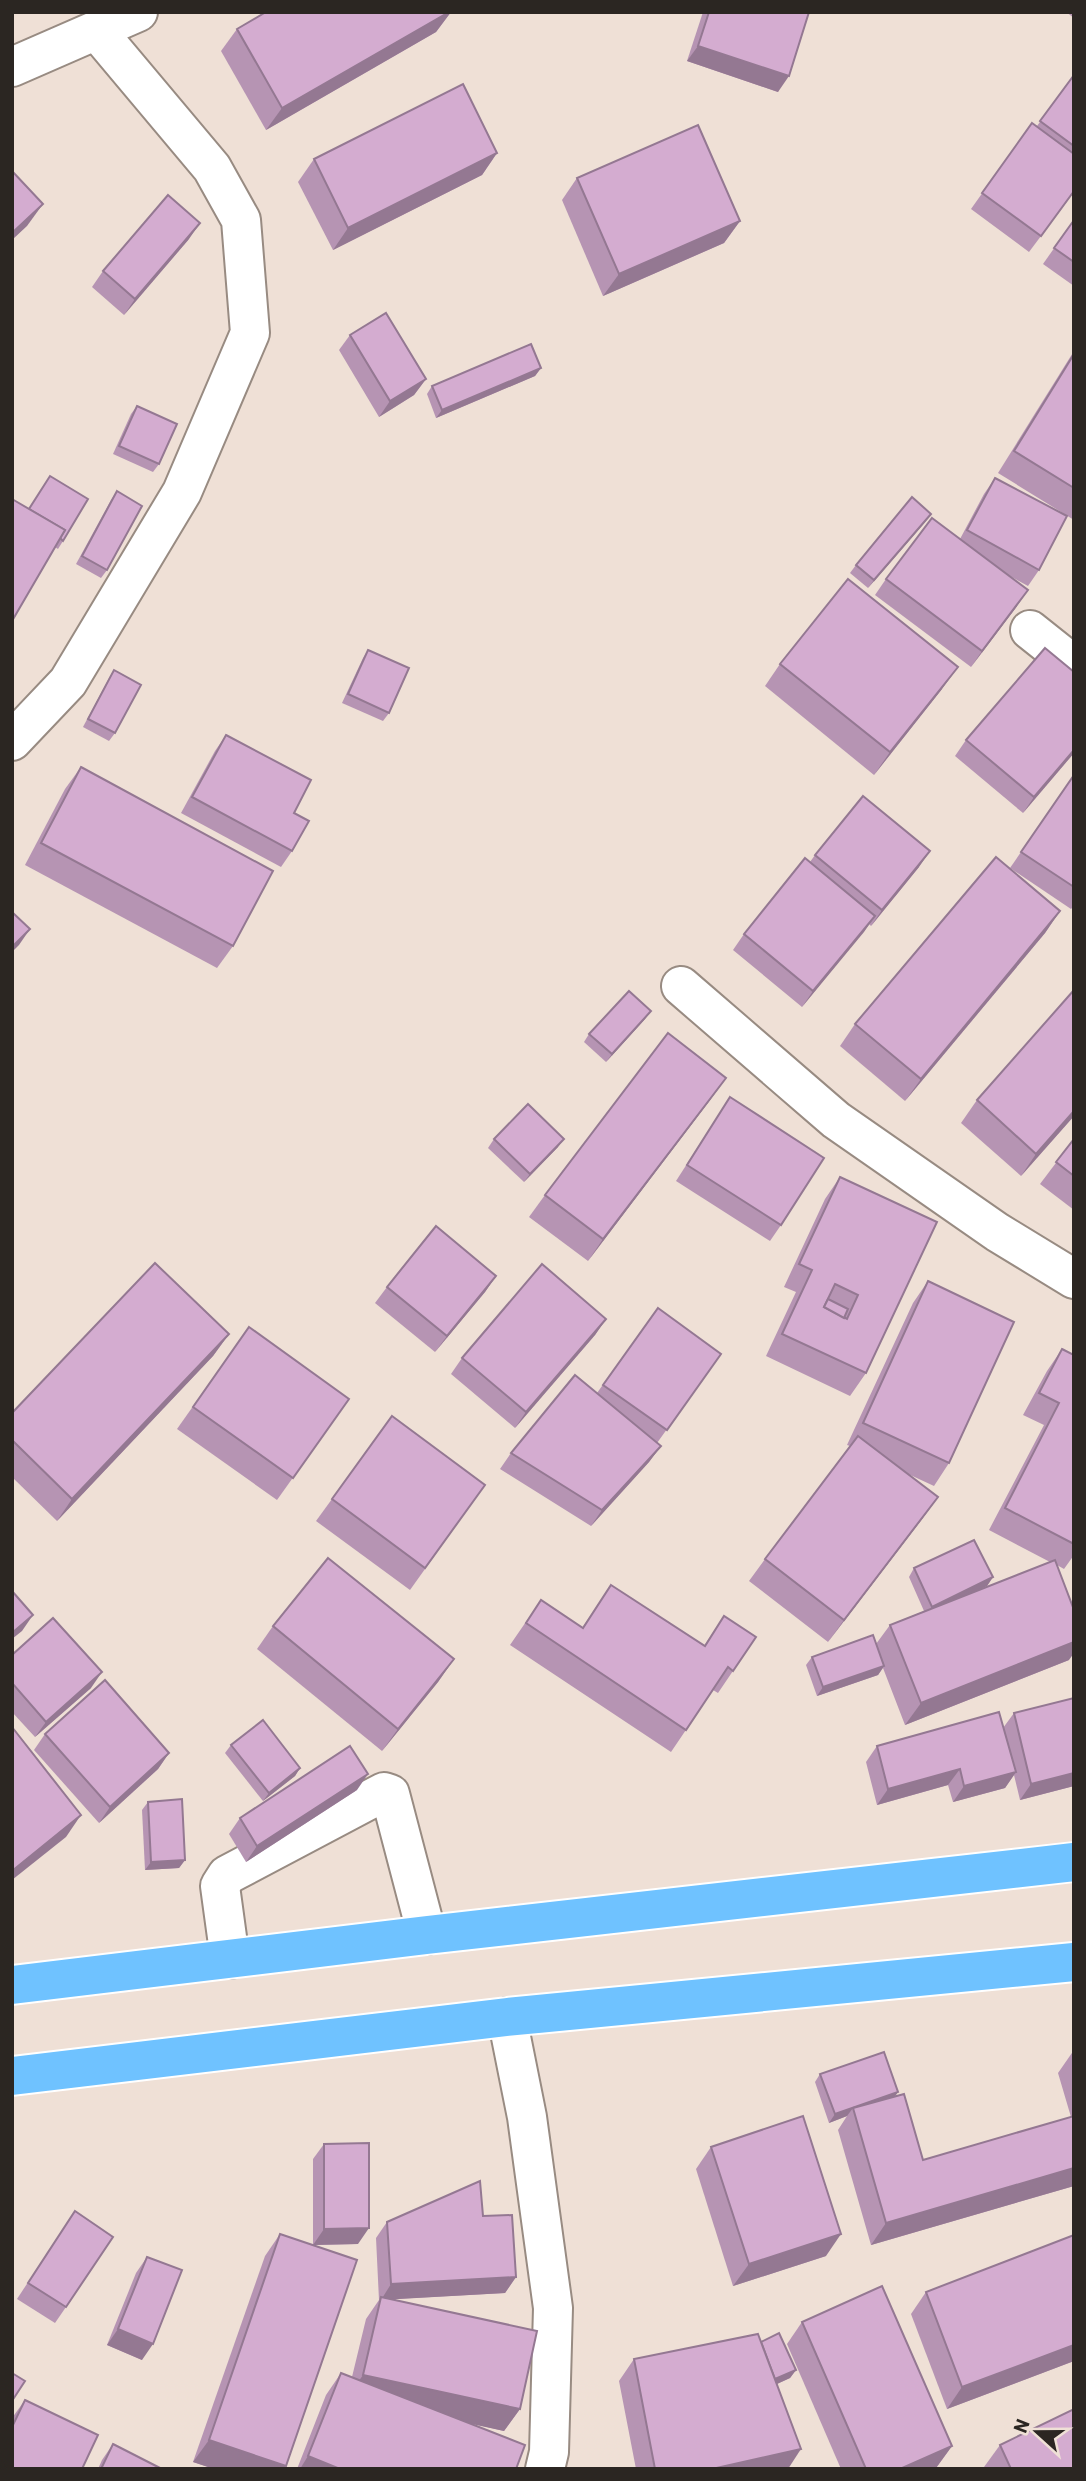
<svg xmlns="http://www.w3.org/2000/svg" width="1086" height="2481" font-family="Barlow,sans-serif">
<style>
.lines{fill:none;stroke-linecap:round;stroke-linejoin:round}
.minor-casing{stroke:#988b82;stroke-width:42}
.highway-casing{stroke:#fff;stroke-width:42}
.minor{stroke:#fff;stroke-width:38}
.highway{stroke:#6fc2ff;stroke-width:38}
.wall{fill:#b694b3}
.shaded-wall{fill:#947892}
.building{fill:#d4acd0;stroke:#947892;stroke-width:2;fill-rule:evenodd}
</style>
<rect width="100%" height="100%" fill="#efe0d6"/>
<g class="lines">
<defs>
<g id="minor">
<polyline points="12,67 138,12"/>
<polyline points="1030,630 1074,665"/>
<polyline points="12,741 68,682 182,492 250,333 241,220 212,168 97,31"/>
<polyline points="681,986 836,1120 997,1232 1074,1279"/>
<polyline points="230,1959 220,1886 227,1875 384,1792 390,1794 427,1935"/>
<polyline points="507,2017 527,2117 553,2308 549,2452 545,2469"/>
</g>
<g id="highway">
<polyline points="12,1985 427,1935 1074,1862"/>
<polyline points="12,2076 507,2017 1074,1962"/>
</g>
</defs>
<use href="#minor" class="minor-casing"/>
<use href="#highway" class="highway-casing"/>
<use href="#minor" class="minor"/>
<use href="#highway" class="highway"/>
</g>
<g class="wall">
<polygon points="266,12 451,12 436,32 266,130 221,51 237,29"/>
<polygon points="703,12 809,12 778,92 687,61"/>
<polygon points="1066,12 1074,12 1074,18"/>
<polygon points="1074,75 1074,192 1029,252 971,209 1032,123 1037,126"/>
<polygon points="497,153 482,175 333,250 298,182 314,159"/>
<polygon points="577,178 740,221 724,243 603,296 562,200"/>
<polygon points="1074,220 1074,286 1043,264"/>
<polygon points="189,239 124,315 92,287 103,271"/>
<polygon points="350,335 426,379 414,395 379,417 339,350"/>
<polygon points="1074,351 1074,520 998,473"/>
<polygon points="541,368 535,376 436,418 427,394 432,386"/>
<polygon points="137,406 159,464 153,472 113,454 131,414"/>
<polygon points="995,478 1039,570 1028,586 1008,575 1017,606 971,667 875,595 886,579 960,539 984,494"/>
<polygon points="117,491 107,570 101,578 76,564 111,500"/>
<polygon points="12,499 63,541 58,549 55,547"/>
<polygon points="925,522 868,588 850,573 856,565"/>
<polygon points="368,650 389,713 383,721 342,703 363,658"/>
<polygon points="780,664 942,689 874,775 765,686"/>
<polygon points="114,670 115,733 109,741 83,727 109,678"/>
<polygon points="226,735 294,813 292,851 281,867 181,813 215,751"/>
<polygon points="966,740 1074,753 1023,813 955,756"/>
<polygon points="81,767 233,946 217,968 25,865 65,789"/>
<polygon points="1074,775 1074,906 1071,909 1010,868"/>
<polygon points="815,855 919,867 871,926 869,924 802,1007 733,950 744,934 810,862"/>
<polygon points="1060,911 1045,933 905,1101 840,1046 855,1024"/>
<polygon points="1074,990 1074,1116 1021,1176 961,1123 977,1100"/>
<polygon points="645,1019 606,1062 584,1042 589,1034"/>
<polygon points="726,1078 710,1100 588,1261 529,1217 545,1195"/>
<polygon points="730,1097 781,1225 770,1241 676,1181"/>
<polygon points="494,1139 558,1147 524,1182 488,1148"/>
<polygon points="1074,1139 1074,1210 1040,1184"/>
<polygon points="840,1177 937,1222 866,1373 850,1396 766,1356 796,1292 784,1287 825,1199"/>
<polygon points="496,1276 485,1292 435,1352 375,1303 387,1287"/>
<polygon points="928,1281 949,1463 934,1486 906,1473 938,1497 922,1519 828,1642 749,1581 765,1559 850,1446 847,1445 913,1303"/>
<polygon points="658,1308 721,1354 657,1443 661,1446 649,1462 591,1526 500,1469 511,1453 597,1393"/>
<polygon points="606,1319 595,1335 515,1428 451,1374 462,1358"/>
<polygon points="249,1327 349,1399 277,1500 177,1429"/>
<polygon points="229,1334 213,1356 57,1521 12,1477 12,1413"/>
<polygon points="1062,1349 1074,1355 1074,1555 1064,1569 1057,1565 1069,1660 905,1725 883,1668 878,1675 817,1696 806,1665 812,1657 876,1644 890,1625 924,1611 909,1577 914,1568 993,1577 987,1586 976,1591 1050,1562 989,1530 1044,1425 1023,1415 1047,1371"/>
<polygon points="485,1485 410,1590 316,1521 332,1499"/>
<polygon points="611,1585 704,1646 724,1616 756,1637 718,1693 713,1690 671,1752 510,1645 541,1600 582,1628"/>
<polygon points="273,1626 454,1659 438,1682 382,1751 257,1649"/>
<polygon points="12,1655 91,1688 35,1737 12,1712"/>
<polygon points="1014,1713 1074,1786 1020,1800 1014,1775 1005,1788 953,1802 948,1785 877,1805 866,1762 877,1746 1003,1728"/>
<polygon points="45,1734 169,1753 158,1769 99,1823 34,1750"/>
<polygon points="231,1745 300,1768 295,1776 263,1801 225,1753"/>
<polygon points="357,1790 246,1862 229,1834 240,1818"/>
<polygon points="148,1802 185,1860 179,1868 145,1870 142,1810"/>
<polygon points="1074,2050 1074,2186 871,2245 838,2130 847,2116 829,2123 815,2082 820,2074 895,2096 923,2160 1071,2117 1058,2073"/>
<polygon points="324,2144 358,2244 313,2245 313,2159"/>
<polygon points="711,2147 826,2256 733,2286 696,2169"/>
<polygon points="75,2211 66,2307 55,2323 17,2299"/>
<polygon points="483,2216 516,2277 505,2293 395,2299 520,2409 504,2431 470,2423 516,2469 297,2469 326,2395 341,2373 352,2377 366,2319 379,2300 376,2238 387,2222"/>
<polygon points="280,2234 286,2466 283,2469 214,2469 193,2462 265,2256"/>
<polygon points="1074,2235 1074,2361 947,2409 911,2314 926,2292"/>
<polygon points="147,2257 142,2360 107,2345 136,2273"/>
<polygon points="802,2322 952,2446 936,2468 934,2469 841,2469 787,2344"/>
<polygon points="761,2342 796,2370 790,2378 777,2384 788,2469 636,2469 619,2381 634,2359"/>
<polygon points="25,2400 12,2469 12,2418"/>
<polygon points="113,2444 162,2469 98,2469 102,2460"/>
<polygon points="1000,2445 1074,2469 985,2469 984,2467"/>
</g>
<g class="shaded-wall">
<polygon points="449,12 451,12 436,32 266,130 282,108"/>
<polygon points="698,46 789,76 778,92 687,61"/>
<polygon points="497,153 482,175 333,250 348,228"/>
<polygon points="43,204 27,226 12,240 12,233"/>
<polygon points="740,221 724,243 603,296 619,274"/>
<polygon points="200,223 189,239 124,315 135,299"/>
<polygon points="541,368 535,376 436,418 442,410"/>
<polygon points="426,379 414,395 379,417 390,401"/>
<polygon points="931,514 925,522 868,588 874,580"/>
<polygon points="1028,590 1017,606 971,667 982,651"/>
<polygon points="958,667 942,689 874,775 890,752"/>
<polygon points="1074,750 1074,753 1023,813 1034,797"/>
<polygon points="930,851 919,867 871,926 882,910"/>
<polygon points="1060,911 1045,933 905,1101 921,1079"/>
<polygon points="875,916 864,932 802,1007 813,991"/>
<polygon points="30,929 19,945 12,952 12,947"/>
<polygon points="651,1011 645,1019 606,1062 612,1054"/>
<polygon points="726,1078 710,1100 588,1261 603,1239"/>
<polygon points="1074,1111 1074,1116 1021,1176 1036,1154"/>
<polygon points="564,1139 558,1147 524,1182 530,1174"/>
<polygon points="496,1276 485,1292 435,1352 447,1336"/>
<polygon points="606,1319 595,1335 515,1428 526,1412"/>
<polygon points="229,1334 213,1356 57,1521 72,1499"/>
<polygon points="661,1446 649,1462 591,1526 602,1510"/>
<polygon points="938,1497 922,1519 828,1642 844,1620"/>
<polygon points="993,1577 987,1586 926,1615 932,1607"/>
<polygon points="33,1615 22,1631 12,1639 12,1633"/>
<polygon points="1074,1642 1074,1653 1069,1660 905,1725 921,1703"/>
<polygon points="454,1659 438,1682 382,1751 398,1729"/>
<polygon points="884,1666 878,1675 817,1696 823,1687"/>
<polygon points="102,1672 91,1688 35,1737 46,1722"/>
<polygon points="169,1753 158,1769 99,1823 110,1807"/>
<polygon points="300,1768 295,1776 263,1801 269,1793"/>
<polygon points="960,1769 948,1785 877,1805 888,1789"/>
<polygon points="1016,1772 1005,1788 953,1802 964,1786"/>
<polygon points="1074,1773 1074,1786 1020,1800 1031,1784"/>
<polygon points="368,1774 357,1790 246,1862 257,1846"/>
<polygon points="81,1815 66,1837 12,1880 12,1871"/>
<polygon points="185,1860 179,1868 145,1870 151,1862"/>
<polygon points="898,2092 892,2101 853,2108"/>
<polygon points="853,2108 847,2116 829,2123 835,2114"/>
<polygon points="1074,2168 1074,2186 871,2245 886,2223"/>
<polygon points="369,2228 358,2244 313,2245 324,2229"/>
<polygon points="841,2234 826,2256 733,2286 749,2264"/>
<polygon points="516,2277 505,2293 381,2300 391,2284"/>
<polygon points="118,2329 153,2344 142,2360 107,2345"/>
<polygon points="1074,2345 1074,2361 947,2409 962,2387"/>
<polygon points="796,2370 790,2378 768,2388 774,2379"/>
<polygon points="363,2375 520,2409 504,2431 348,2397"/>
<polygon points="209,2440 286,2466 283,2469 214,2469 193,2462"/>
<polygon points="952,2446 936,2468 934,2469 900,2469"/>
<polygon points="801,2449 788,2469 712,2469"/>
<polygon points="308,2456 340,2469 300,2469"/>
</g>
<g class="building">
<polygon points="266,12 449,12 282,108 237,29"/>
<polygon points="709,12 809,12 789,76 698,46"/>
<polygon points="1074,75 1074,146 1040,121"/>
<polygon points="463,84 497,153 348,228 314,159"/>
<polygon points="1032,123 1074,154 1074,191 1041,236 982,193"/>
<polygon points="698,125 740,221 619,274 577,178"/>
<polygon points="12,171 43,204 12,233"/>
<polygon points="168,195 200,223 135,299 103,271"/>
<polygon points="1074,220 1074,262 1054,248"/>
<polygon points="386,313 426,379 390,401 350,335"/>
<polygon points="531,344 541,368 442,410 432,386"/>
<polygon points="1074,354 1074,488 1014,451"/>
<polygon points="137,406 177,424 159,464 119,446"/>
<polygon points="50,476 88,499 63,541 60,538 65,530 29,509"/>
<polygon points="995,478 1067,516 1039,570 967,530"/>
<polygon points="117,491 142,506 107,570 82,556"/>
<polygon points="912,497 931,514 874,580 856,565"/>
<polygon points="12,499 65,530 12,621"/>
<polygon points="932,518 1028,590 982,651 886,579"/>
<polygon points="848,579 958,667 890,752 780,664"/>
<polygon points="1045,648 1074,672 1074,750 1034,797 966,740"/>
<polygon points="368,650 409,668 389,713 348,694"/>
<polygon points="114,670 141,685 115,733 88,719"/>
<polygon points="226,735 311,780 294,813 309,821 292,851 192,797"/>
<polygon points="81,767 273,871 233,946 41,843"/>
<polygon points="1074,775 1074,887 1021,852"/>
<polygon points="863,796 930,851 882,910 815,855"/>
<polygon points="996,857 1060,911 921,1079 855,1024"/>
<polygon points="805,858 875,916 813,991 744,934"/>
<polygon points="12,912 30,929 12,947"/>
<polygon points="1074,990 1074,1111 1036,1154 977,1100"/>
<polygon points="629,991 651,1011 612,1054 589,1034"/>
<polygon points="668,1033 726,1078 603,1239 545,1195"/>
<polygon points="730,1097 824,1158 781,1225 687,1165"/>
<polygon points="528,1104 564,1139 530,1174 494,1139"/>
<polygon points="1074,1139 1074,1176 1056,1162"/>
<path d="M 840,1177 L 937,1222 L 866,1373 L 782,1334 L 812,1270 L 799,1264 ZM 835,1284 L 858,1295 L 847,1319 L 824,1307 Z"/>
<polygon points="436,1226 496,1276 447,1336 387,1287"/>
<polygon points="155,1263 229,1334 72,1499 12,1440 12,1413"/>
<polygon points="542,1264 606,1319 526,1412 462,1358"/>
<polygon points="928,1281 1014,1322 949,1463 863,1423"/>
<polygon points="828,1299 848,1309 844,1318 824,1307"/>
<polygon points="658,1308 721,1354 667,1430 603,1385"/>
<polygon points="249,1327 349,1399 293,1478 193,1407"/>
<polygon points="1062,1349 1074,1355 1074,1544 1005,1508 1059,1403 1039,1393"/>
<polygon points="575,1375 661,1446 602,1510 511,1453"/>
<polygon points="392,1416 485,1485 425,1568 332,1499"/>
<polygon points="858,1436 938,1497 844,1620 765,1559"/>
<polygon points="974,1540 993,1577 932,1607 914,1568"/>
<polygon points="328,1558 454,1659 398,1729 273,1626"/>
<polygon points="1055,1560 1074,1610 1074,1642 921,1703 890,1625"/>
<polygon points="611,1585 705,1646 724,1616 756,1637 733,1671 728,1667 686,1730 526,1623 541,1600 583,1628"/>
<polygon points="12,1591 33,1615 12,1633"/>
<polygon points="53,1618 102,1672 46,1722 12,1683 12,1655"/>
<polygon points="873,1635 884,1666 823,1687 812,1657"/>
<polygon points="105,1680 169,1753 110,1807 45,1734"/>
<polygon points="1074,1698 1074,1773 1031,1784 1014,1713"/>
<polygon points="999,1712 1016,1772 964,1786 960,1769 888,1789 877,1746"/>
<polygon points="263,1720 300,1768 269,1793 231,1745"/>
<polygon points="12,1727 81,1815 12,1871"/>
<polygon points="350,1746 368,1774 257,1846 240,1818"/>
<polygon points="182,1799 185,1860 151,1862 148,1802"/>
<polygon points="884,2052 898,2092 835,2114 820,2074"/>
<polygon points="904,2094 923,2160 1074,2116 1074,2168 886,2223 853,2108"/>
<polygon points="803,2116 841,2234 749,2264 711,2147"/>
<polygon points="369,2143 369,2228 324,2229 324,2144"/>
<polygon points="480,2181 483,2216 512,2215 516,2277 391,2284 387,2222"/>
<polygon points="75,2211 113,2237 66,2307 28,2283"/>
<polygon points="280,2234 357,2260 286,2466 209,2440"/>
<polygon points="1074,2235 1074,2345 962,2387 926,2292"/>
<polygon points="147,2257 182,2270 153,2344 118,2329"/>
<polygon points="882,2286 952,2446 900,2469 866,2469 802,2322"/>
<polygon points="381,2297 537,2331 520,2409 363,2375"/>
<polygon points="779,2333 796,2370 775,2379 761,2342"/>
<polygon points="758,2334 801,2449 712,2469 655,2469 634,2359"/>
<polygon points="12,2373 25,2381 12,2401"/>
<polygon points="341,2373 525,2445 516,2469 340,2469 308,2456"/>
<polygon points="25,2400 98,2435 82,2469 12,2469 12,2427"/>
<polygon points="1074,2409 1074,2469 1011,2469 1000,2445"/>
<polygon points="113,2444 162,2469 101,2469"/>
</g>
<rect width="1086" height="2481" fill="none" stroke="#2b2622" stroke-width="28"/>
<g transform="translate(1037 2432) rotate(291)" stroke="#efe0d6" stroke-width="5" paint-order="stroke">
<path d="M0-5L12 26L0 18L-12 26Z" fill="#2b2622"/>
<text y="-10" font-size="19" font-weight="bold" text-anchor="middle" fill="#2b2622">N</text>
</g>
</svg>
